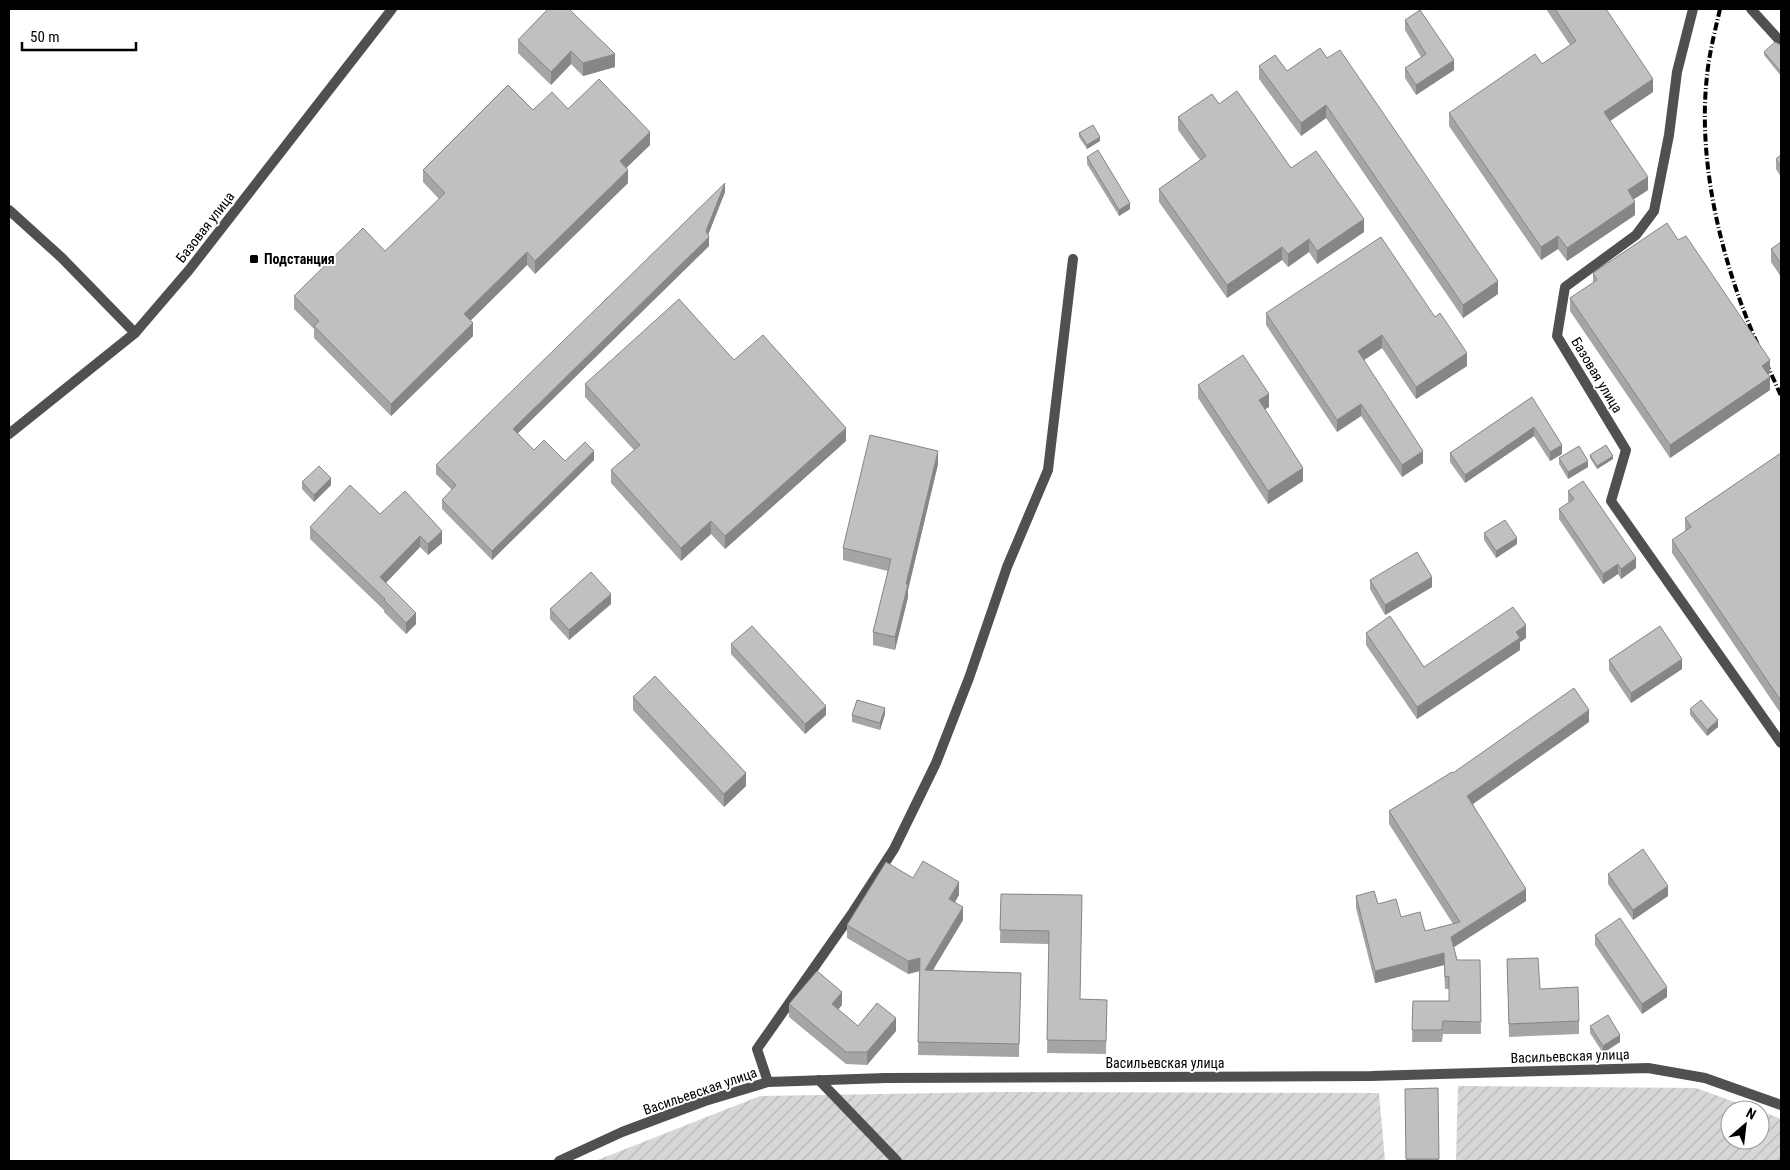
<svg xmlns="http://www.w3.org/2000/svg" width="1790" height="1170" font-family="'Roboto Condensed',sans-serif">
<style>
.garden{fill:url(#garden-furrows)}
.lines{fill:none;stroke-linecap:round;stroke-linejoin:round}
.minor{stroke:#505050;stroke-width:10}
.tertiary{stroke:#505050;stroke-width:10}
.rail{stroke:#000;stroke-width:4;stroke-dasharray:8 2.5 1 2.5;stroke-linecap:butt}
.wall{fill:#a5a5a5}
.shaded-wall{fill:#868686}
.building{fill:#c0c0c0;stroke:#868686}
.poi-dot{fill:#000;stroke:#fff;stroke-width:2}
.labels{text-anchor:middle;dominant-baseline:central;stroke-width:4;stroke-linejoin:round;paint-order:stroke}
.street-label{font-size:14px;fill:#000;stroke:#fff}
.poi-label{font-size:14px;font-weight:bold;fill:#000;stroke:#fff;text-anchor:start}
</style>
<defs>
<pattern id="garden-furrows" width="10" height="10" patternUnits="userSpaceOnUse" patternTransform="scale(1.25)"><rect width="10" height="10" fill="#d7d7d7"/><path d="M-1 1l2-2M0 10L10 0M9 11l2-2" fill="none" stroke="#b7b7b7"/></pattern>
</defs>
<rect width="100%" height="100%" fill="#fff"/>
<g class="garden">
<polygon points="1458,1086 1696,1088 1757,1110 1730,1110 1730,1140 1760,1140 1760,1111 1781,1119 1781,1161 1456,1161"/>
<polygon points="1001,1092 1379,1093 1385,1161 595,1161 760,1096"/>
</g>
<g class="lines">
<g class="minor">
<polyline points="1693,9 1677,72 1669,135 1654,211 1636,235 1565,287 1557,336 1626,450 1611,501 1781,743"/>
<polyline points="1751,9 1781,42"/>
<polyline points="9,210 62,258 135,333"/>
<polyline points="819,1080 897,1161"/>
<polyline points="768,1082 757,1049 853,912 894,849 936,763 969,678 1007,567 1048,470 1073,259"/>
</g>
<g class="tertiary">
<polyline points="9,434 135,333 189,270 392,9"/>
<polyline points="559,1161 622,1132 705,1101 768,1082 886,1078 1371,1076 1648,1068 1705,1078 1781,1105"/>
</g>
<path class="rail" d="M 1720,9 C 1715,31 1709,54 1707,76 C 1698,156 1718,245 1747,319 C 1757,345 1770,370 1781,396"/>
</g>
<g class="wall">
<polygon points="548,9 615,67 583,76 571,64 551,85 518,53 518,40"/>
<polygon points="1546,9 1606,9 1653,92 1610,121 1648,190 1634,199 1635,215 1567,261 1558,249 1541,260 1449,126 1449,113 1542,64 1570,45"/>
<polygon points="1405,20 1454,70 1416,95 1405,78 1405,68 1421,57 1405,30"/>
<polygon points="1781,45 1781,76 1764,55 1764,52"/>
<polygon points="1327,58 1498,294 1463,318 1326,118 1301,136 1259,79 1259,66 1287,71"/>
<polygon points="1219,104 1364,232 1317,264 1309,252 1288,267 1282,260 1227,298 1159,202 1159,189 1200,160 1178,130 1178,117"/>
<polygon points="568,109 650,145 626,168 628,183 535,274 527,265 471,320 473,336 391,416 314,338 314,329 294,309 294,296 385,251 439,199 423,182 423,170 533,110"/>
<polygon points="1079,133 1100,141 1087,149 1079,137"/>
<polygon points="1781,155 1781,177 1776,169 1776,159"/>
<polygon points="1087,157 1130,209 1119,216 1087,164"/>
<polygon points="725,192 708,235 709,246 518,433 534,450 565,461 594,460 492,560 442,509 442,500 452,490 436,474 436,465"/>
<polygon points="1781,242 1781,277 1771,262 1771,249"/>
<polygon points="1593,273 1770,373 1768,375 1770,390 1670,458 1570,311 1570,298 1593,283"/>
<polygon points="1266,313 1435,317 1467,366 1416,399 1382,348 1364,360 1423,463 1402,477 1361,416 1337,432 1266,325"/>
<polygon points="734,360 846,441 725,549 711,534 681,561 611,483 611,470 634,450 585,397 585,384"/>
<polygon points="1198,385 1269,407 1265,409 1303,481 1268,504 1198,398"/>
<polygon points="1532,397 1562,454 1550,461 1534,436 1465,483 1450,462 1450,453"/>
<polygon points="1781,453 1781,714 1672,553 1672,540 1685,531 1685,518"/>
<polygon points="1590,455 1613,459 1597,469 1590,458"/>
<polygon points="1559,458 1588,467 1568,479 1559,464"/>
<polygon points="938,464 908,590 908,597 895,650 873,645 873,632 888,571 843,560 843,548"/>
<polygon points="302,482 331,485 314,502 302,489"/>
<polygon points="1568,491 1636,568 1621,579 1618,574 1603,584 1559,519 1559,509 1569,502 1568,501"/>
<polygon points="380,514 442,543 428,555 420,547 386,583 416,624 406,634 384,612 384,610 310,539 310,527"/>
<polygon points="1484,533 1517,544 1496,558 1484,540"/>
<polygon points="1370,580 1432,587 1385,615 1370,589"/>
<polygon points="611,604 569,640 550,619 550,609"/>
<polygon points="1366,633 1424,667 1526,638 1520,642 1520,650 1417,719 1366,645"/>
<polygon points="731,644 826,715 805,734 731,654"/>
<polygon points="1609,660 1682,669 1631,703 1609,670"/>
<polygon points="633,697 746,786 724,807 633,710"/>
<polygon points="1690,709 1718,727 1707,736 1690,715"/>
<polygon points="885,714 880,730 852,722 852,715"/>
<polygon points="1589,722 1473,804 1526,901 1454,947 1457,960 1480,960 1481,1034 1443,1034 1442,1042 1412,1042 1413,1001 1449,1001 1449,989 1445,989 1444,965 1375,983 1356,908 1356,896 1378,904 1401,917 1425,931 1453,924 1389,824 1389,811 1453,773"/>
<polygon points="1608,874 1668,896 1633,920 1608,884"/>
<polygon points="913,878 959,895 955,902 963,920 933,970 1021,973 1019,1057 918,1055 919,971 908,974 847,938 847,925"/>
<polygon points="1001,894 1082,895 1080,999 1107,1000 1106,1054 1047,1053 1049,944 1000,943"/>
<polygon points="1595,935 1667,997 1642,1014 1595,945"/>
<polygon points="1507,959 1540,989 1579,1021 1579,1034 1509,1037"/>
<polygon points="789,1004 842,1005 838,1009 858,1026 896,1031 867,1065 846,1064 789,1017"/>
<polygon points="1590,1026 1620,1042 1603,1053 1590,1033"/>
<polygon points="1438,1088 1439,1161 1406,1161 1405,1089"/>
</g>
<g class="shaded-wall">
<polygon points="571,51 571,64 551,85 551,72"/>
<polygon points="615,54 615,67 583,76 583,63"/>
<polygon points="1454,60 1454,70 1416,95 1416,85"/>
<polygon points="1653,79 1653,92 1604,125 1604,112"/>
<polygon points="1326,105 1326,118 1301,136 1301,123"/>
<polygon points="650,132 650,145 620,174 620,161"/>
<polygon points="1100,137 1100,141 1087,149 1087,145"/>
<polygon points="628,170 628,183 535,274 535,261"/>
<polygon points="1648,177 1648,190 1628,203 1628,190"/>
<polygon points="725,183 725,192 706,240 706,231"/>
<polygon points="1635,202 1635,215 1567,261 1567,248"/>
<polygon points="1130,203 1130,209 1119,216 1119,210"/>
<polygon points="1364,219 1364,232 1317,264 1317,251"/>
<polygon points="1558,236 1558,249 1541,260 1541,247"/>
<polygon points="709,237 709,246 513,438 513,429"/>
<polygon points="1309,239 1309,252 1288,267 1288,254"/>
<polygon points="1282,247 1282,260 1227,298 1227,285"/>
<polygon points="527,252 527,265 464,327 464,314"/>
<polygon points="1498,281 1498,294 1463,318 1463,305"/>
<polygon points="473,323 473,336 391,416 391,404"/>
<polygon points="1382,335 1382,348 1358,364 1358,351"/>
<polygon points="1467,353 1467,366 1416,399 1416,387"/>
<polygon points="1770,360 1770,373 1762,379 1762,366"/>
<polygon points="1770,377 1770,390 1670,458 1670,445"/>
<polygon points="1269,394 1269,407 1259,413 1259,400"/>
<polygon points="1361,404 1361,416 1337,432 1337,420"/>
<polygon points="1534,427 1534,436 1465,483 1465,475"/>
<polygon points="846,428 846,441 725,549 725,536"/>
<polygon points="1562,445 1562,454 1550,461 1550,452"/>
<polygon points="594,451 594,460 492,560 492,551"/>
<polygon points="938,451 938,464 908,590 908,597 895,650 895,637 906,584"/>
<polygon points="1423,451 1423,463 1402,477 1402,465"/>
<polygon points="1613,456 1613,459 1597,469 1597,466"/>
<polygon points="1588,461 1588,467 1568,479 1568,472"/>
<polygon points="1303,468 1303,481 1268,504 1268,491"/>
<polygon points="331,478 331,485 314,502 314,495"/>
<polygon points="711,521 711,534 681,561 681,548"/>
<polygon points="442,531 442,543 428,555 428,544"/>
<polygon points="420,536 420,547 380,589 380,577"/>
<polygon points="1517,538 1517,544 1496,558 1496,551"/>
<polygon points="1636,558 1636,568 1621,579 1621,569"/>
<polygon points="1618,564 1618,574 1603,584 1603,574"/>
<polygon points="1432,577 1432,587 1385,615 1385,605"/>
<polygon points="611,594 611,604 569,640 569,630"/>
<polygon points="416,613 416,624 406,634 406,623"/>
<polygon points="1526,625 1526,638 1520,642 1520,650 1417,719 1417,707 1516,632"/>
<polygon points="1682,659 1682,669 1631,703 1631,693"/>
<polygon points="826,706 826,715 805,734 805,724"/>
<polygon points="885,708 885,714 880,730 880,723"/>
<polygon points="1589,710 1589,722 1467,808 1467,796"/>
<polygon points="1718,720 1718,727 1707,736 1707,730"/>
<polygon points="746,773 746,786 724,807 724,794"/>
<polygon points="959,882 959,895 949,912 949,899"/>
<polygon points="1668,886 1668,896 1633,920 1633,910"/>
<polygon points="1526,889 1526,901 1451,949 1451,937"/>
<polygon points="963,907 963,920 925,983 925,970"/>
<polygon points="1444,953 1444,965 1375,983 1375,971"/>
<polygon points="920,958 920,971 908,974 908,961"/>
<polygon points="1667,987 1667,997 1642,1014 1642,1004"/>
<polygon points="842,992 842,1005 832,1017 832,1004"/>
<polygon points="896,1018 896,1031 867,1065 867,1052"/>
<polygon points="1620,1035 1620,1042 1603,1053 1603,1046"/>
</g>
<g class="building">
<polygon points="548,9 569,9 615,54 583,63 571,51 551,72 518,40"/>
<polygon points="1555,9 1606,9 1653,79 1604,112 1648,177 1628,190 1635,202 1567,248 1558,236 1541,247 1449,113 1535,54 1542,64 1576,41"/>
<polygon points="1420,10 1454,60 1416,85 1405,68 1426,54 1405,20"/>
<polygon points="1775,42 1781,45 1781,72 1764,52"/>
<polygon points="1320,48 1327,58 1340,50 1498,281 1463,305 1326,105 1301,123 1259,66 1275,55 1287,71"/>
<polygon points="599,79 650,132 620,161 628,170 535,261 527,252 464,314 473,323 391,404 314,326 319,321 294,296 363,228 385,251 445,193 423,170 508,85 533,110 552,92 568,109"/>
<polygon points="1237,91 1291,168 1316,151 1364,219 1317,251 1309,239 1288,254 1282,247 1227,285 1159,189 1206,156 1178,117 1212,94 1219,104"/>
<polygon points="1093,125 1100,137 1087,145 1079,133"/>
<polygon points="1098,150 1130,203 1119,210 1087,157"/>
<polygon points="1781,155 1781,167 1776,159"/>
<polygon points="725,183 706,231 709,237 513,429 534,450 544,440 565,461 585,442 594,451 492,551 442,500 456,485 436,465"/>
<polygon points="1667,223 1678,240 1686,236 1770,360 1762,366 1770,377 1670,445 1570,298 1597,280 1593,273"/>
<polygon points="1381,237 1435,317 1440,313 1467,353 1416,387 1382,335 1358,351 1423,451 1402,465 1361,404 1337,420 1266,313"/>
<polygon points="1781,242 1781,264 1771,249"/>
<polygon points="679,299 734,360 763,335 846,428 725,536 711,521 681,548 611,470 640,445 585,384"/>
<polygon points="1243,355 1269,394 1259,400 1303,468 1268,491 1198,385"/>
<polygon points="1532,397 1562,445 1550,452 1534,427 1465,475 1450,453"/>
<polygon points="870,435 938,451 906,584 908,584 895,637 873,632 891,559 843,548"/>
<polygon points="1606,445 1613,456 1597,466 1590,455"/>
<polygon points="1579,446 1588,461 1568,472 1559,458"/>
<polygon points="1781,453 1781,701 1672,540 1691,527 1685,518"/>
<polygon points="319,466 331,478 314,495 302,482"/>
<polygon points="1583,481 1636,558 1621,569 1618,564 1603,574 1559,509 1574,499 1568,491"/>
<polygon points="350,485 380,514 405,491 442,531 428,544 420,536 380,577 416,613 406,623 384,600 385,599 310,527"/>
<polygon points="1505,520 1517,538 1496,551 1484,533"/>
<polygon points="1417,552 1432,577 1385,605 1370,580"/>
<polygon points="591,572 611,594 569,630 550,609"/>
<polygon points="1513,607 1526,625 1516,632 1520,638 1417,707 1366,633 1390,616 1424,667"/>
<polygon points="752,626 826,706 805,724 731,644"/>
<polygon points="1660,626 1682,659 1631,693 1609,660"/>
<polygon points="655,676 746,773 724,794 633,697"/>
<polygon points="1574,688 1589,710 1467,796 1526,889 1451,937 1457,960 1480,960 1481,1022 1443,1021 1442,1030 1412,1030 1413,1001 1449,1001 1449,976 1445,977 1444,953 1375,971 1356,896 1374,891 1378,904 1396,899 1401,917 1420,912 1425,931 1460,922 1389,811 1452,772 1453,773"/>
<polygon points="857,700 885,708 880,723 852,715"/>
<polygon points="1701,700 1718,720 1707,730 1690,709"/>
<polygon points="1643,849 1668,886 1633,910 1608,874"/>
<polygon points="923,861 959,882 949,899 963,907 925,970 1021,973 1019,1044 918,1042 920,958 908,961 847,925 886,862 913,878"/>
<polygon points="1001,894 1082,895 1080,999 1107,1000 1106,1041 1047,1040 1049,931 1000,930"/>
<polygon points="1620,918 1667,987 1642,1004 1595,935"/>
<polygon points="1538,958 1540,989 1578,987 1579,1021 1509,1024 1507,959"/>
<polygon points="817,971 842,992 832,1004 858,1026 877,1003 896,1018 867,1052 846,1052 789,1004"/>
<polygon points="1608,1015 1620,1035 1603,1046 1590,1026"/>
<polygon points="1438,1088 1439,1159 1406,1159 1405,1089"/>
</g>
<rect class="poi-dot" x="249" y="254" width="10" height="10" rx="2.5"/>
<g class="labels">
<g class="street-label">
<text transform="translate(205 227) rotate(-52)">Базовая улица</text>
<text transform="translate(1597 375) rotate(59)">Базовая улица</text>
<text transform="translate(1570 1056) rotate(-2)">Васильевская улица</text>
<text x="1165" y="1063">Васильевская улица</text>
<text transform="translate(700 1091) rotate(-19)">Васильевская улица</text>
</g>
<g class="poi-label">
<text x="264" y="259">Подстанция</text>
</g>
</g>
<rect width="1790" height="1170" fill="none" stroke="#000000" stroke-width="20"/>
<g transform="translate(1745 1125) rotate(28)"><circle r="24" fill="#ffffff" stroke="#999999"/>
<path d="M0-4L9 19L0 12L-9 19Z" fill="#000000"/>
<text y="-8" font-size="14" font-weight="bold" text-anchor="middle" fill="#000000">N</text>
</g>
<path d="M22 42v8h114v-8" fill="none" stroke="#000000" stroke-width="2.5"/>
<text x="30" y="42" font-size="15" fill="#000000" stroke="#ffffff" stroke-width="4" paint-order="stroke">50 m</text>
</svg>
